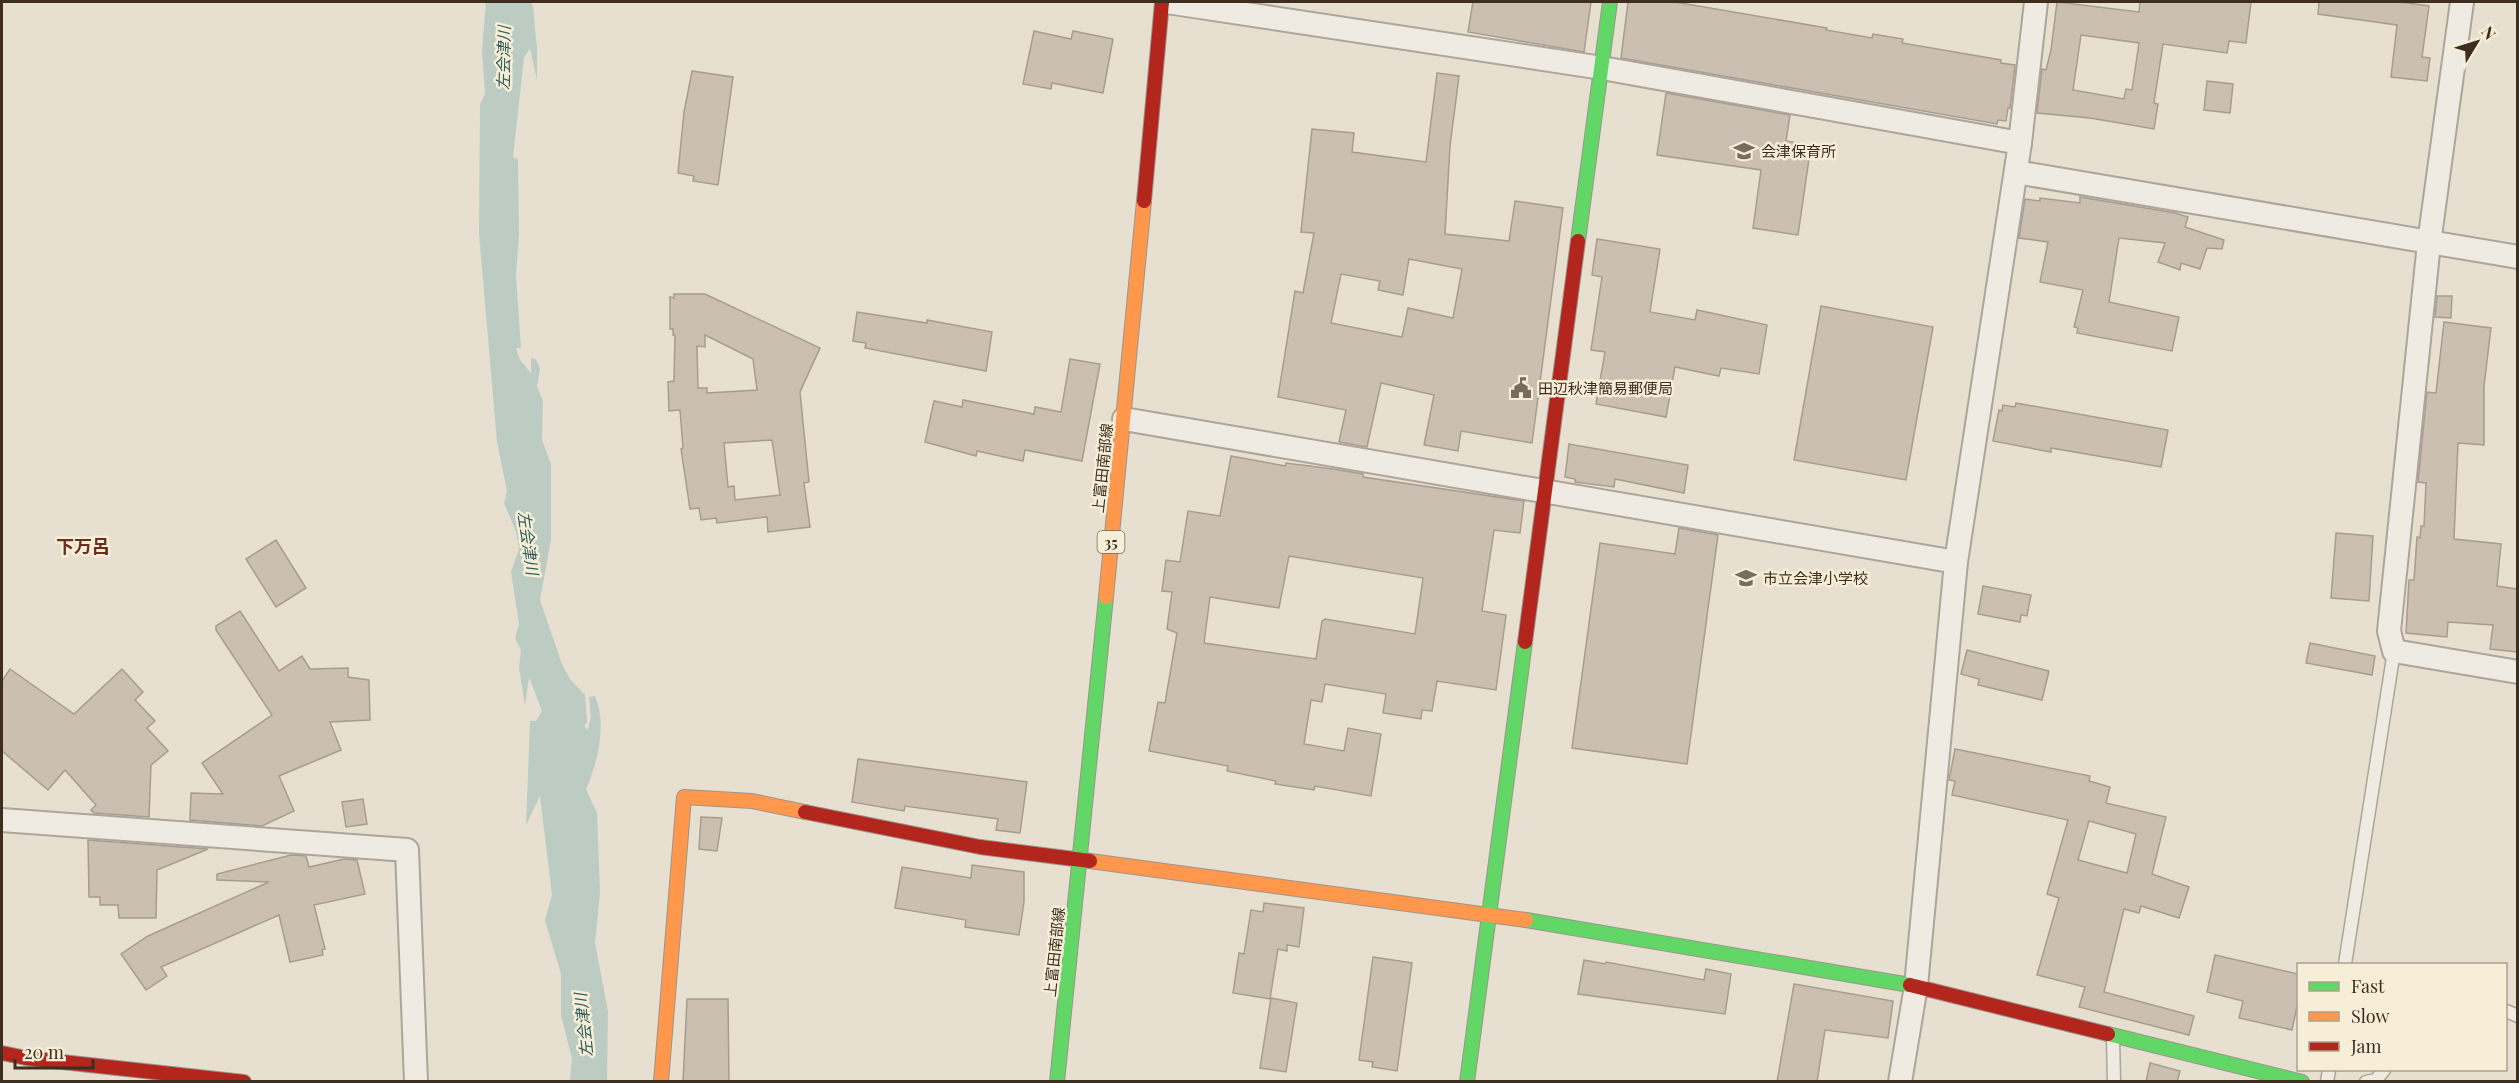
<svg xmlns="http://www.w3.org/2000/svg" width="2519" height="1083" font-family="'Playfair Display','Noto Sans JP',serif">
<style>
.water{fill:#bcccc2}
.building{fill:#cbbfb2;stroke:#a89c90;stroke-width:1.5;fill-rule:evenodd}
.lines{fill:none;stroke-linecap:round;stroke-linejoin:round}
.lane-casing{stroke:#ada599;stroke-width:15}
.street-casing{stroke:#ada599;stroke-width:26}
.fast-casing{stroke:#9c958a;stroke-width:16}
.slow-casing{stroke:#9c958a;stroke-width:16}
.jam-casing{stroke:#9c958a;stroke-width:16}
.lane{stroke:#efebe3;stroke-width:12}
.street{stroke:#efebe3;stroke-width:22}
.fast{stroke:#63d668;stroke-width:14}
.slow{stroke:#ff974d;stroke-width:14}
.jam{stroke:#b3261e;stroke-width:14}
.labels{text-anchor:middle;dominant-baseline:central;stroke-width:5;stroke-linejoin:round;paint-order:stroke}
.shield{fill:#f7eed8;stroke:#756857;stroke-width:1.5}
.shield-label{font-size:14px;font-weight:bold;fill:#3d2e20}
.poi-label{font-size:15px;fill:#3d2e20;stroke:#f7eed8;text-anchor:start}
.street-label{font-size:15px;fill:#3d2e20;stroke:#f7eed8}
.water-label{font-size:16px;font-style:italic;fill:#2f5d5a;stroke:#f7eed8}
.quarter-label{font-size:18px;font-weight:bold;fill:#6b2e1e;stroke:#f7eed8}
</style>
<rect width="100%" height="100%" fill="#e7e0d1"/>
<path class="water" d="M 486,2 L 531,2 L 533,7 L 537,48 L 537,80 L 530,48 L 524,58 L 513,157 L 518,159 L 519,235 L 516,276 L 521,348 L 516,348 L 520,360 L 531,373 L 531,358 L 536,359 L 540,369 L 537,387 L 543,401 L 542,440 L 551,464 L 551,540 L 540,600 L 562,664 L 570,679 L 585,695 L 587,722 L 584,726 L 588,730 L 591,717 L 589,697 L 595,696 C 607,723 598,763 586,789 L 597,813 L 600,893 L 595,943 L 608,1011 L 607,1081 L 570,1081 L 572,1059 L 561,1015 L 561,974 L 545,920 L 552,895 L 540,796 L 526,825 L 530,721 L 536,721 L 542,711 L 529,677 L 525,705 L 519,668 L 521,650 L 515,638 L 519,624 L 511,572 L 519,549 L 516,532 L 504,503 L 507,491 L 497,442 L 479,233 L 480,105 L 485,93 L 482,51 Z"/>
<g class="building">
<polygon points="1473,2 1591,2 1584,52 1468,32"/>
<polygon points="1628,2 1675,2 1827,28 1826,30 1872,38 1873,34 1903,39 1902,43 2001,60 2001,63 2015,65 2010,108 2008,108 2006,121 1998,120 1997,124 1621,58"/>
<path d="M 2057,2 L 2139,12 L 2140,2 L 2251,2 L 2246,43 L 2229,41 L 2227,53 L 2163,44 L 2154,103 L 2158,104 L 2154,129 L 2090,118 L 2037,113 L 2042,69 L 2046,70 L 2051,50 ZM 2081,35 L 2139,43 L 2132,90 L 2126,89 L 2124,99 L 2073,90 Z"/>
<polygon points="2319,2 2401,2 2429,6 2422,57 2430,58 2427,81 2391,77 2397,25 2318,14"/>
<polygon points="1034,31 1071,39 1073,31 1113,39 1103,93 1052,83 1051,89 1023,84"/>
<polygon points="692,71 733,77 718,185 693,181 694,176 678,173 684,112"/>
<path d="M 1437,73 L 1459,76 L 1450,146 L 1445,234 L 1509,241 L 1515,201 L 1563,208 L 1532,443 L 1461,431 L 1458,451 L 1424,445 L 1434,395 L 1381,383 L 1367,447 L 1339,442 L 1346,410 L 1278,397 L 1295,291 L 1303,293 L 1314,233 L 1301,232 L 1312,129 L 1354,133 L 1352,152 L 1426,162 ZM 1409,259 L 1462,269 L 1453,318 L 1408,308 L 1402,337 L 1331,323 L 1341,274 L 1380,281 L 1378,290 L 1403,295 Z"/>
<polygon points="2207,81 2233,84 2230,113 2204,110"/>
<polygon points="1666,93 1790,115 1786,141 1811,145 1798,235 1753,228 1761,170 1657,155"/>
<polygon points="2080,197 2175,213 2188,217 2185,227 2224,240 2222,249 2207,248 2200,269 2181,263 2180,270 2158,262 2165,243 2119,238 2109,302 2179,317 2172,351 2077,333 2078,328 2074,327 2083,290 2040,282 2048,242 2019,238 2025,199 2040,201 2040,198 2080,203"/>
<polygon points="1597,239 1660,249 1650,312 1695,320 1697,310 1767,325 1759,374 1721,368 1719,376 1675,367 1666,417 1596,404 1605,352 1591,350 1602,277 1592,275"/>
<path d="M 674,294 L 705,294 L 820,348 L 800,392 L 809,482 L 804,483 L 810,527 L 768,532 L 767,517 L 717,523 L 716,518 L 701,520 L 699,508 L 690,509 L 681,449 L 683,448 L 680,410 L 669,411 L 668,382 L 674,381 L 675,335 L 673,335 L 673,329 L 670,329 L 670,297 L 674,298 ZM 705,335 L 753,359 L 757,390 L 707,393 L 707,388 L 698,388 L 697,346 L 705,347 ZM 772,440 L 780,495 L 735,500 L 734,486 L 728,487 L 724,443 Z"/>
<polygon points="2437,296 2452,296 2451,318 2435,317"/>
<polygon points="1821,306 1933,327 1906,480 1794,460"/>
<polygon points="857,312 927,323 927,320 992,332 986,371 865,348 866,343 853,341"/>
<polygon points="2444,322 2491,328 2484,386 2484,445 2458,443 2454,539 2501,544 2497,586 2517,589 2517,652 2490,649 2493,625 2448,622 2447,637 2406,633 2409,580 2414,580 2417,537 2420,538 2421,526 2424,526 2426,483 2418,482 2427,392 2436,393"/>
<polygon points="1070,359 1100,364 1082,461 1025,450 1023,461 977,451 976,456 925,442 934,401 962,407 963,400 1034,414 1035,407 1061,412"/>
<polygon points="2016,403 2168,430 2161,467 2051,448 2051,452 1993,441 1999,410 2002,411 2003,405 2015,407"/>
<polygon points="1569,444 1688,465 1684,493 1615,479 1614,487 1575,482 1575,479 1565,477"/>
<path d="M 1231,456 L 1285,466 L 1286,463 L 1333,469 L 1363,474 L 1363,477 L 1524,501 L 1520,533 L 1494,530 L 1482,611 L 1506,615 L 1496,690 L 1437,681 L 1432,711 L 1422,710 L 1421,719 L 1383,713 L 1386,694 L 1325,684 L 1322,702 L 1311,700 L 1304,744 L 1344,751 L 1348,728 L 1381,734 L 1371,796 L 1315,786 L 1314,790 L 1275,784 L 1276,781 L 1227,771 L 1228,766 L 1149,751 L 1158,702 L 1165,703 L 1177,633 L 1167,629 L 1172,592 L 1162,591 L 1166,560 L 1180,562 L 1188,511 L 1220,516 ZM 1289,556 L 1423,578 L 1415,634 L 1325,619 L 1322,621 L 1316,659 L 1204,643 L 1210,597 L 1279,608 Z"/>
<polygon points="1679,528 1718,535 1687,764 1572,748 1600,543 1675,554"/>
<polygon points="2336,533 2373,536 2369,601 2331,598"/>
<polygon points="276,540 306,588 276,607 246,559"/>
<polygon points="1983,586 2031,595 2027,616 2021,615 2020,622 1978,614"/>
<polygon points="240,611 279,671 302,656 310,669 348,668 348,677 369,680 370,720 330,722 341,750 279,776 294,811 262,826 190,820 191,793 223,794 202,763 272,715 216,630 216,626"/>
<polygon points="2310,643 2375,656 2372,675 2306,663"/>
<polygon points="1967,650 2049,671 2042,700 1978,685 1979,679 1961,674"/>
<polygon points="10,669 74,714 122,669 143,692 135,700 155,721 147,728 168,751 151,765 149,817 94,813 91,810 96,805 65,770 48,790 2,751 2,681"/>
<path d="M 1955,749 L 2090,776 L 2089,781 L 2110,787 L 2106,803 L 2166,817 L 2152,874 L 2189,887 L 2179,918 L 2141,906 L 2139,913 L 2124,909 L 2104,992 L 2194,1016 L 2189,1035 L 2079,1007 L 2085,987 L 2037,975 L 2059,898 L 2047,894 L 2068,820 L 1952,795 L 1955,781 L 1949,780 ZM 2089,821 L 2136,834 L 2127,873 L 2078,860 Z"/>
<polygon points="858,759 1027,782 1020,833 996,830 998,819 905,806 904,811 852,802"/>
<polygon points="363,799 367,824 346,827 342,802"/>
<polygon points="701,817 722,818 717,851 699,849"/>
<polygon points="88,840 208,849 157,870 156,918 119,918 118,905 100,905 100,897 89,897"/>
<polygon points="291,855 306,856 309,867 344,859 357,860 365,894 314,905 325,949 322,950 323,955 290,962 279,915 161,967 167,976 146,990 121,954 148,936 269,882 217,880 217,874"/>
<polygon points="972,865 1024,872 1024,902 1019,935 965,927 966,920 895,908 902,867 971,878"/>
<polygon points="1264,903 1304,908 1299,947 1287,945 1287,951 1278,949 1270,999 1233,993 1239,953 1244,954 1251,910 1263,912"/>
<polygon points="2215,955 2298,974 2298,1002 2292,1030 2239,1018 2243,1001 2207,992"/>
<polygon points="1373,957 1412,963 1397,1071 1372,1067 1373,1062 1359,1060"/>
<polygon points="1584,960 1605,964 1606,962 1704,980 1706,969 1731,974 1725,1014 1578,994"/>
<polygon points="1794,984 1893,1001 1888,1038 1825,1030 1817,1082 1777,1082"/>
<polygon points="1271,998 1297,1003 1286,1072 1260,1068"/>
<polygon points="687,999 728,999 729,1082 683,1082"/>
<polygon points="2150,1063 2180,1071 2177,1082 2146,1082"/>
</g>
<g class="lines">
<defs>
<g id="lane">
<polyline points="2345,964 2394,651"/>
<polyline points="2506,1011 2518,1016"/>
<polyline points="2113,1037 2114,1082"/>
<polyline points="2327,1082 2329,1070"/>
<polyline points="2366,1082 2376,1080 2384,1070"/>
</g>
<g id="street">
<polyline points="1167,2 1602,68 2020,143"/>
<polyline points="2462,2 2429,243 2389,631 2394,651 2518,672"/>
<polyline points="2016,172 2518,257"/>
<polyline points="1124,419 1956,562"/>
<polyline points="2,820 407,850 416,1082"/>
<polyline points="1900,1082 1916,986 1956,562 2020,143 2036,2"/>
</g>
<g id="fast">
<polyline points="1578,241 1610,2"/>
<polyline points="1526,920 1910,985"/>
<polyline points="2108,1034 2302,1082"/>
<polyline points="1057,1082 1106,597"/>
<polyline points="1467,1082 1525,642"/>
</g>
<g id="slow">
<polyline points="1106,597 1144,201"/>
<polyline points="1090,861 1526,920"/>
<polyline points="661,1082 684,797 752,801 805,812"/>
</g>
<g id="jam">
<polyline points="1144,201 1162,2"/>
<polyline points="1525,642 1578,241"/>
<polyline points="805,812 980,847 1090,861"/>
<polyline points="1910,985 2108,1034"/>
<polyline points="2,1053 26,1058 244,1082"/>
</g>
</defs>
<use href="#lane" class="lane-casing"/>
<use href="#street" class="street-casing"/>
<use href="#fast" class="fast-casing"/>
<use href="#slow" class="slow-casing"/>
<use href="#jam" class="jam-casing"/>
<use href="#lane" class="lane"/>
<use href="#street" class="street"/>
<use href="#fast" class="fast"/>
<use href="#slow" class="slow"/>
<use href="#jam" class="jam"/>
</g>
<defs>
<symbol id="school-bare" viewBox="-9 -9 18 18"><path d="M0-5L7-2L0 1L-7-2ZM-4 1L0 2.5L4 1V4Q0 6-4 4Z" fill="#786c5e" stroke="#f7eed8" stroke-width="2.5" paint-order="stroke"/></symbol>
<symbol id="civic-bare" viewBox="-9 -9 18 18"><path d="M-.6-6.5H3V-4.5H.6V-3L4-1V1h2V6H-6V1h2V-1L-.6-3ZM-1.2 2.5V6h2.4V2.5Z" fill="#786c5e" stroke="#f7eed8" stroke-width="2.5" paint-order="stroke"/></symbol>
</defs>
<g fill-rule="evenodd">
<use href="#school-bare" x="1729" y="136" width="30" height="30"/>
<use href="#civic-bare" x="1506" y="373" width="30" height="30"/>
<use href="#school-bare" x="1731" y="563" width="30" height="30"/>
</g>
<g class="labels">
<rect class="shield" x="1097.5" y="531" width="27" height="22" rx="4.5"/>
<g class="shield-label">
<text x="1111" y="542">35</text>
</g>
<g class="poi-label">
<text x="1761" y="151">会津保育所</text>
<text x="1538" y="388">田辺秋津簡易郵便局</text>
<text x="1763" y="578">市立会津小学校</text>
</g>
<g class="street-label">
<text transform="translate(1102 468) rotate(-84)">上富田南部線</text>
<text transform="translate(1054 952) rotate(-84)">上富田南部線</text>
</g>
<g class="water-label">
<text transform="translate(503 58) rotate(-89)">左会津川</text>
<text transform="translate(529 543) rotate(82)">左会津川</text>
<text transform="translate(583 1025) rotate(-96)">左会津川</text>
</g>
<g class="quarter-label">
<text x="83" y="546">下万呂</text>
</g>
</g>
<rect width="2519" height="1083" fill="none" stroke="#3d2e20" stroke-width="6"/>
<rect x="2297" y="963" width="210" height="108" fill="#f7eed8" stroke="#ada18e" stroke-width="1.5"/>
<rect x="2309" y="982" width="30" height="9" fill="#63d668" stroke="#ada18e" stroke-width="1.5"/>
<text x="2351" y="993" font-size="18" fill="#3d2e20">Fast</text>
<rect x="2309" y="1012" width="30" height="9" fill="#ff974d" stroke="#ada18e" stroke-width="1.5"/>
<text x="2351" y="1023" font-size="18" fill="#3d2e20">Slow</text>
<rect x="2309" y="1042" width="30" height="9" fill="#b3261e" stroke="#ada18e" stroke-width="1.5"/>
<text x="2351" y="1053" font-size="18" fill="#3d2e20">Jam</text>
<g transform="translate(2477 42) rotate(52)" stroke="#f7eed8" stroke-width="4.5" paint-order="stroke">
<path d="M0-4.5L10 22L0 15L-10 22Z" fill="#3d2e20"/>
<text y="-9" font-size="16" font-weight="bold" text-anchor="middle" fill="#3d2e20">N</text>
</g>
<path d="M15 1059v9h78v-9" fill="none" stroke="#3d2e20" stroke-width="3"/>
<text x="24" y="1059" font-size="18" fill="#3d2e20" stroke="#f7eed8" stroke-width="4.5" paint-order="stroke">20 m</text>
</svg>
